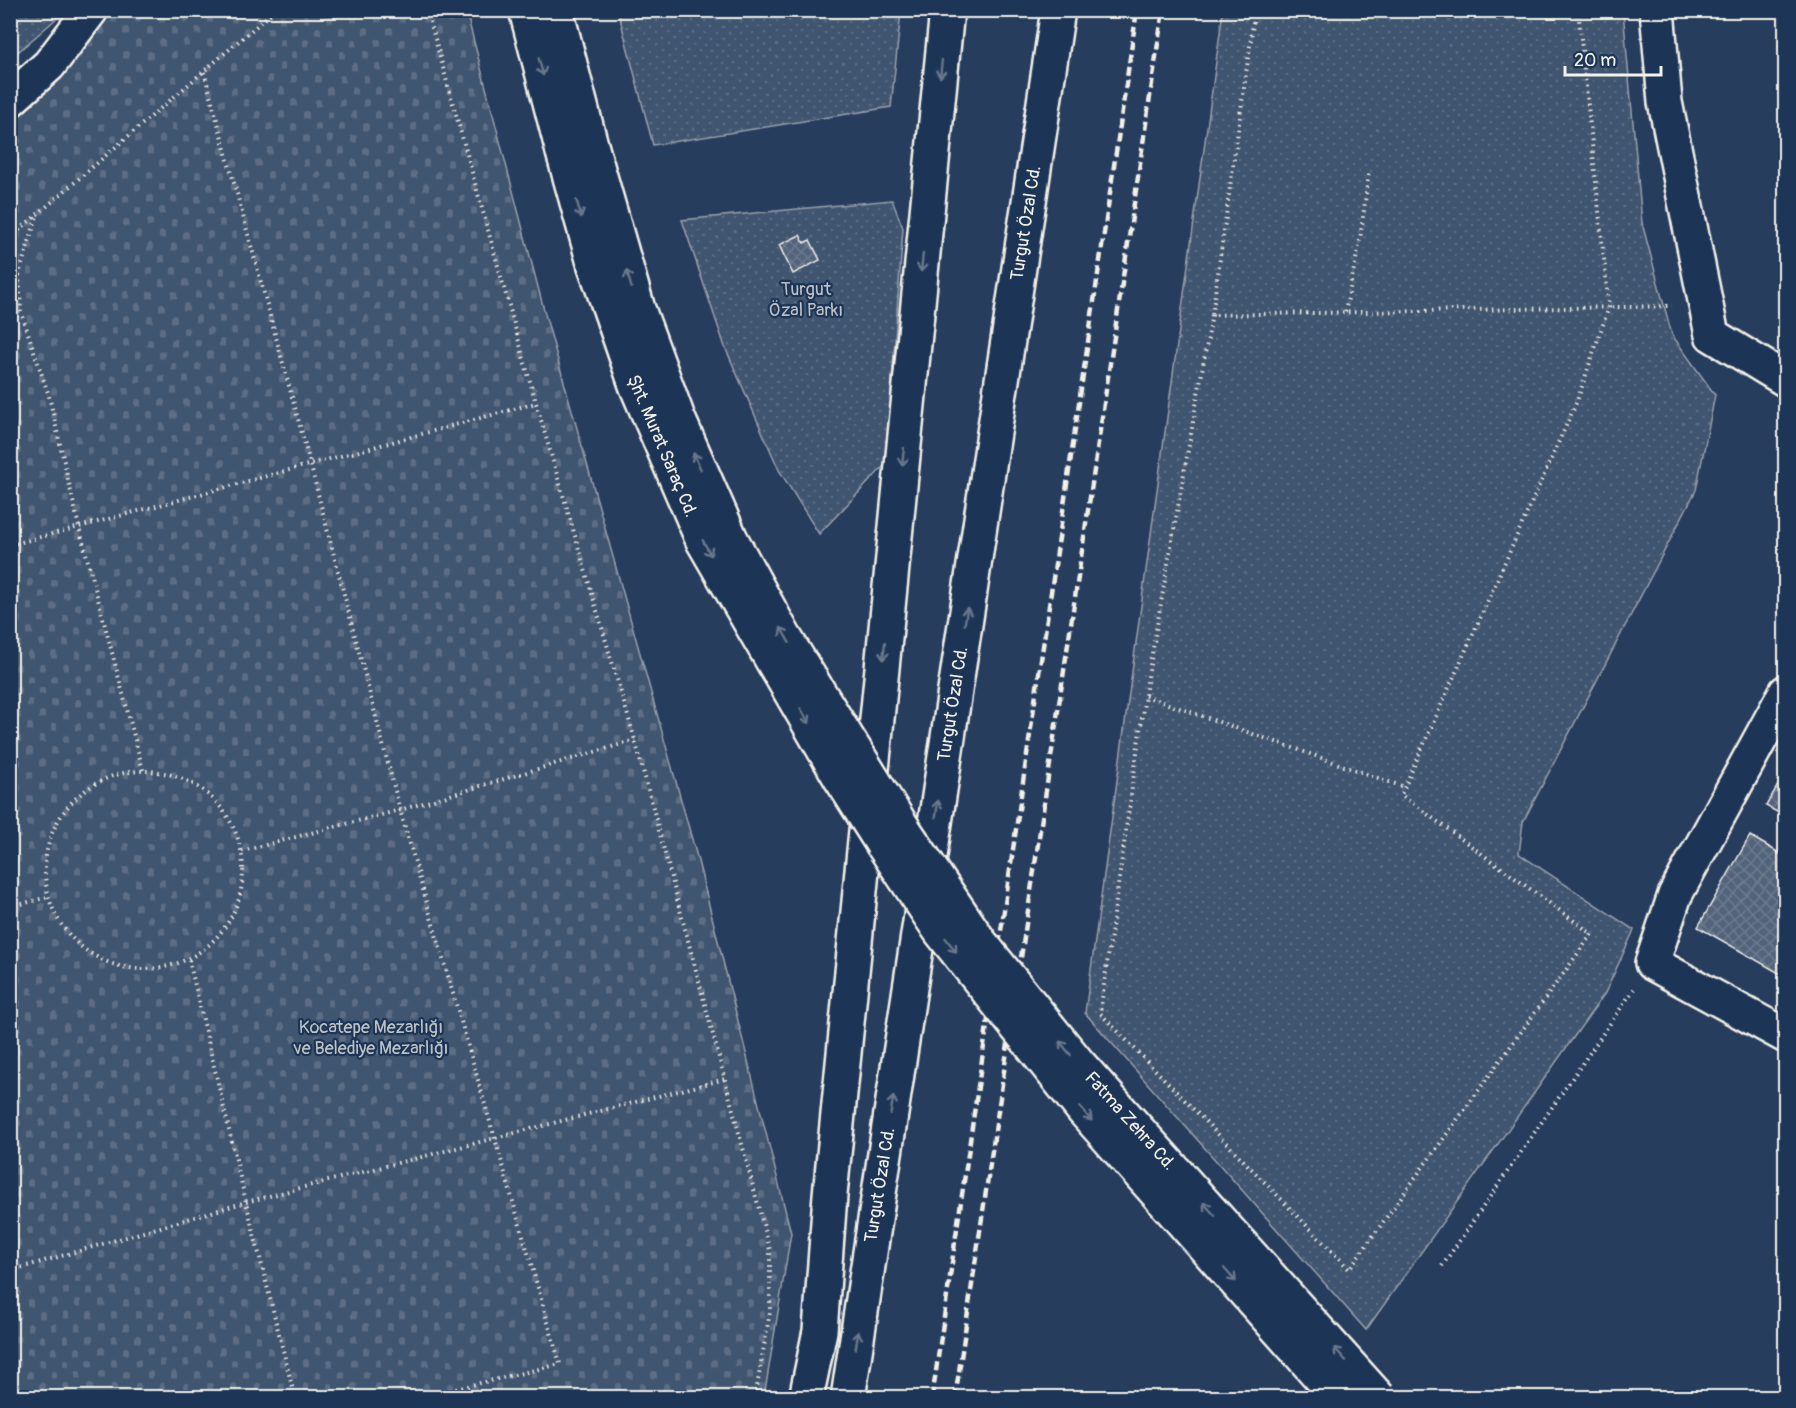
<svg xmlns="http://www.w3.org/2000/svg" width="1796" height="1408" font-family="Pangolin,sans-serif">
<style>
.cemetery{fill:url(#cemetery-stones);stroke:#9aa2ac;stroke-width:1.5}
.park{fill:url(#park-dots);stroke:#9aa2ac;stroke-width:1.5}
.building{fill:url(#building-cross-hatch);stroke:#f4f1e8;stroke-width:1.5}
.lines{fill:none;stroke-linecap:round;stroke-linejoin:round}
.minor-casing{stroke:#f4f1e8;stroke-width:38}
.major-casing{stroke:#f4f1e8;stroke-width:38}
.path{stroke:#f4f1e8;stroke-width:4;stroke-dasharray:1.5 4.5;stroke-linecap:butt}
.minor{stroke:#1d3557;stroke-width:33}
.major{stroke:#1d3557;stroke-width:33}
.rail{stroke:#f4f1e8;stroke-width:4.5;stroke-dasharray:9 4.5;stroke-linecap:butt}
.minor-bridge-casing{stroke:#f4f1e8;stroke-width:38;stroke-linecap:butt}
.major-bridge-casing{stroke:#f4f1e8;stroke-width:38;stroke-linecap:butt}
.minor-bridge{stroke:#1d3557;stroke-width:33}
.major-bridge{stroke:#1d3557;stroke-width:33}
.oneway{stroke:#68778a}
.labels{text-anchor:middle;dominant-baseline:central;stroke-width:4.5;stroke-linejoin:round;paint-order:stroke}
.street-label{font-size:18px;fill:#f4f1e8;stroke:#1d3557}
.park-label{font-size:18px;fill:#bec2c4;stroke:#1d3557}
</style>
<defs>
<pattern id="cemetery-stones" width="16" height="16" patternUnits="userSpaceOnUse" patternTransform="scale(1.5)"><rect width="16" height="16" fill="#40546f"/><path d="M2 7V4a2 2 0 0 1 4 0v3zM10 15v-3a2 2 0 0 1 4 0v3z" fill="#5c6d84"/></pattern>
<pattern id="park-dots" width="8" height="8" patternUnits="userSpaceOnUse" patternTransform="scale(1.5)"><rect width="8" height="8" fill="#40546f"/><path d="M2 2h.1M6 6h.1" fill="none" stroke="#5c6d84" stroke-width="1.8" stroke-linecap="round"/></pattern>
<pattern id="building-cross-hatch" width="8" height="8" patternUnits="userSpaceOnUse" patternTransform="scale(1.5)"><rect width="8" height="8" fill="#52647b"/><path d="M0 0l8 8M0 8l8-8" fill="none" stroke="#6c7b8e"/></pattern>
</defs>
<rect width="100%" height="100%" fill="#263d5d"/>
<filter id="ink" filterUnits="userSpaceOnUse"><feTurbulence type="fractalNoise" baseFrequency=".0167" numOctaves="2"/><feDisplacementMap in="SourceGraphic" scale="12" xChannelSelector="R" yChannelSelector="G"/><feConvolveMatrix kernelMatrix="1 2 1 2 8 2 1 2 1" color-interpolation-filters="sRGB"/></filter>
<g filter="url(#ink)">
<polygon class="cemetery" points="91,11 466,11 545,314 697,857 791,1233 764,1397 11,1398 11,102"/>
<g class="park">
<polygon points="11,10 65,10 65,11 11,58"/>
<polygon points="618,11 901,11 891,107 653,145"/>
<polygon points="1223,11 1623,11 1642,223 1672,335 1715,395 1696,490 1523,822 1519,854 1634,930 1605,993 1366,1330 1085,1013"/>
<polygon points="892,200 903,228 886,464 819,534 779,470 725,347 682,220"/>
</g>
<g class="building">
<polygon points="800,235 804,243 810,240 820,260 793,274 779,245"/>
<polygon points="1786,771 1786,817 1766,806"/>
<polygon points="1750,836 1786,857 1786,977 1698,927"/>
</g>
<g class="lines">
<defs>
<g id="minor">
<polyline points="526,10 563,152"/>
<polyline points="556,10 591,145"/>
<polyline points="1657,10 1665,102 1712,335 1786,380"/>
<polyline points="10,100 49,65 91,10"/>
<polyline points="1786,692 1675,895 1652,963 1786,1036"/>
</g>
<g id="major">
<polyline points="806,1398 820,1331 830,1195 947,10"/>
<polyline points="848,1398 1058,10"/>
</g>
</defs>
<use href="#minor" class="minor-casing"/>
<use href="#major" class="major-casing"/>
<g class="path">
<polyline points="427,10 536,403 635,740 770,1250 770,1312 755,1398"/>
<polyline points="1255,10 1212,315 1672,306"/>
<polyline points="204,72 310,463 400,810 560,1364 418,1398"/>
<polyline points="10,238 275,10"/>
<polyline points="1345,312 1360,240 1369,171"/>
<polyline points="1212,315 1147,682 1100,1013 1349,1269 1592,934 1401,795 1577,401 1609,307 1578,10"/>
<polyline points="10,545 79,527 49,396 21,312 19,274 37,216"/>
<polyline points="1145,696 1404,787"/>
<polyline points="143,770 79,527 536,403"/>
<circle cx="144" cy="870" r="99"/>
<polyline points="242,851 400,810 635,740"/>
<polyline points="10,907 48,897"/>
<polyline points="189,960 246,1202 295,1398"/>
<polyline points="1442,1266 1634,989"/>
<polyline points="10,1271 246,1202 725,1079"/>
</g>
<use href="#minor" class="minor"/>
<use href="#major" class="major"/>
<g class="rail">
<polyline points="932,1398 1137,10"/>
<polyline points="955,1398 1163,10"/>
</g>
<defs>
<g id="minor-bridge">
<polyline points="591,145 638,309 678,418 731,539 784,636 903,828"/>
<polyline points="563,152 594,263 636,385 703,541 841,779 883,845"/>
</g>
<g id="major-bridge">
<polyline points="903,828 980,942 1078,1063 1379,1398"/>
<polyline points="883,845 941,932 1083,1110 1339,1398"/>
</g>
</defs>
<use href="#minor-bridge" class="minor-bridge-casing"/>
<use href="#major-bridge" class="major-bridge-casing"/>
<use href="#minor-bridge" class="minor-bridge"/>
<use href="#major-bridge" class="major-bridge"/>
</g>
<defs><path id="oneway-shaft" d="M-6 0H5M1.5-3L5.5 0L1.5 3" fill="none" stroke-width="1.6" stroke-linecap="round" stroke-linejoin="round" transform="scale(1.5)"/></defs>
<g class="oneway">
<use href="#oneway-shaft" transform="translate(541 67) rotate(75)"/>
<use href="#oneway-shaft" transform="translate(941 69) rotate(96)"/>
<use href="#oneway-shaft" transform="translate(579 209) rotate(74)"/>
<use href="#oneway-shaft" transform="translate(922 263) rotate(96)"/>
<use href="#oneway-shaft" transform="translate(629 279) rotate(-106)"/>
<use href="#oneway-shaft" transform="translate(903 457) rotate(96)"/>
<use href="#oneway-shaft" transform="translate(697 461) rotate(-114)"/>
<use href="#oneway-shaft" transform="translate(707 548) rotate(61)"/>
<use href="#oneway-shaft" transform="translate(966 616) rotate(-81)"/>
<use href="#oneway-shaft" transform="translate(785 635) rotate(-120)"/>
<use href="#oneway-shaft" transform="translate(884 651) rotate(96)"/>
<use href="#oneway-shaft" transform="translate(805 716) rotate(60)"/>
<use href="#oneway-shaft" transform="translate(937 809) rotate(-81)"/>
<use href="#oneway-shaft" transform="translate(951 945) rotate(52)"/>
<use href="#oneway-shaft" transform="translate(1065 1048) rotate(-129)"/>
<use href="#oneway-shaft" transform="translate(892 1105) rotate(-81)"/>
<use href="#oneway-shaft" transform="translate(1086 1114) rotate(49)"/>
<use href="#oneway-shaft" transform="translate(1209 1209) rotate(-132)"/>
<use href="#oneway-shaft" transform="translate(1230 1275) rotate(48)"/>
<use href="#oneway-shaft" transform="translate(857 1340) rotate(-81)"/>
<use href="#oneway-shaft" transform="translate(1340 1354) rotate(-132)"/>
</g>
</g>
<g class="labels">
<g class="street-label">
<text transform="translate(1026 223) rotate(-81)">Turgut Özal Cd.</text>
<text transform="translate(662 446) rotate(67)">Şht. Murat Saraç Cd.</text>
<text transform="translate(953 704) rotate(-81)">Turgut Özal Cd.</text>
<text transform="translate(1130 1121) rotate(48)">Fatma Zehra Cd.</text>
<text transform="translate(880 1185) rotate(-81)">Turgut Özal Cd.</text>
</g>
<g class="park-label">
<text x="806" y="289">Turgut<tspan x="806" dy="21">Özal Parkı</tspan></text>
<text x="371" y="1027">Kocatepe Mezarlığı<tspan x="371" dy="21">ve Belediye Mezarlığı</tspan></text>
</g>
</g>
<rect width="1796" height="1408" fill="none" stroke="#1d3557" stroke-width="36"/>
<rect x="18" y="18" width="1760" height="1372" fill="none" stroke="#f4f1e8" stroke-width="2" filter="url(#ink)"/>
<path d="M1565 66v9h96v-9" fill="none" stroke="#f4f1e8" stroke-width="3"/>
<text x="1574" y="66" font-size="18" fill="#f4f1e8" stroke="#1d3557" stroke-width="4.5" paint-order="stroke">20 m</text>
</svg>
